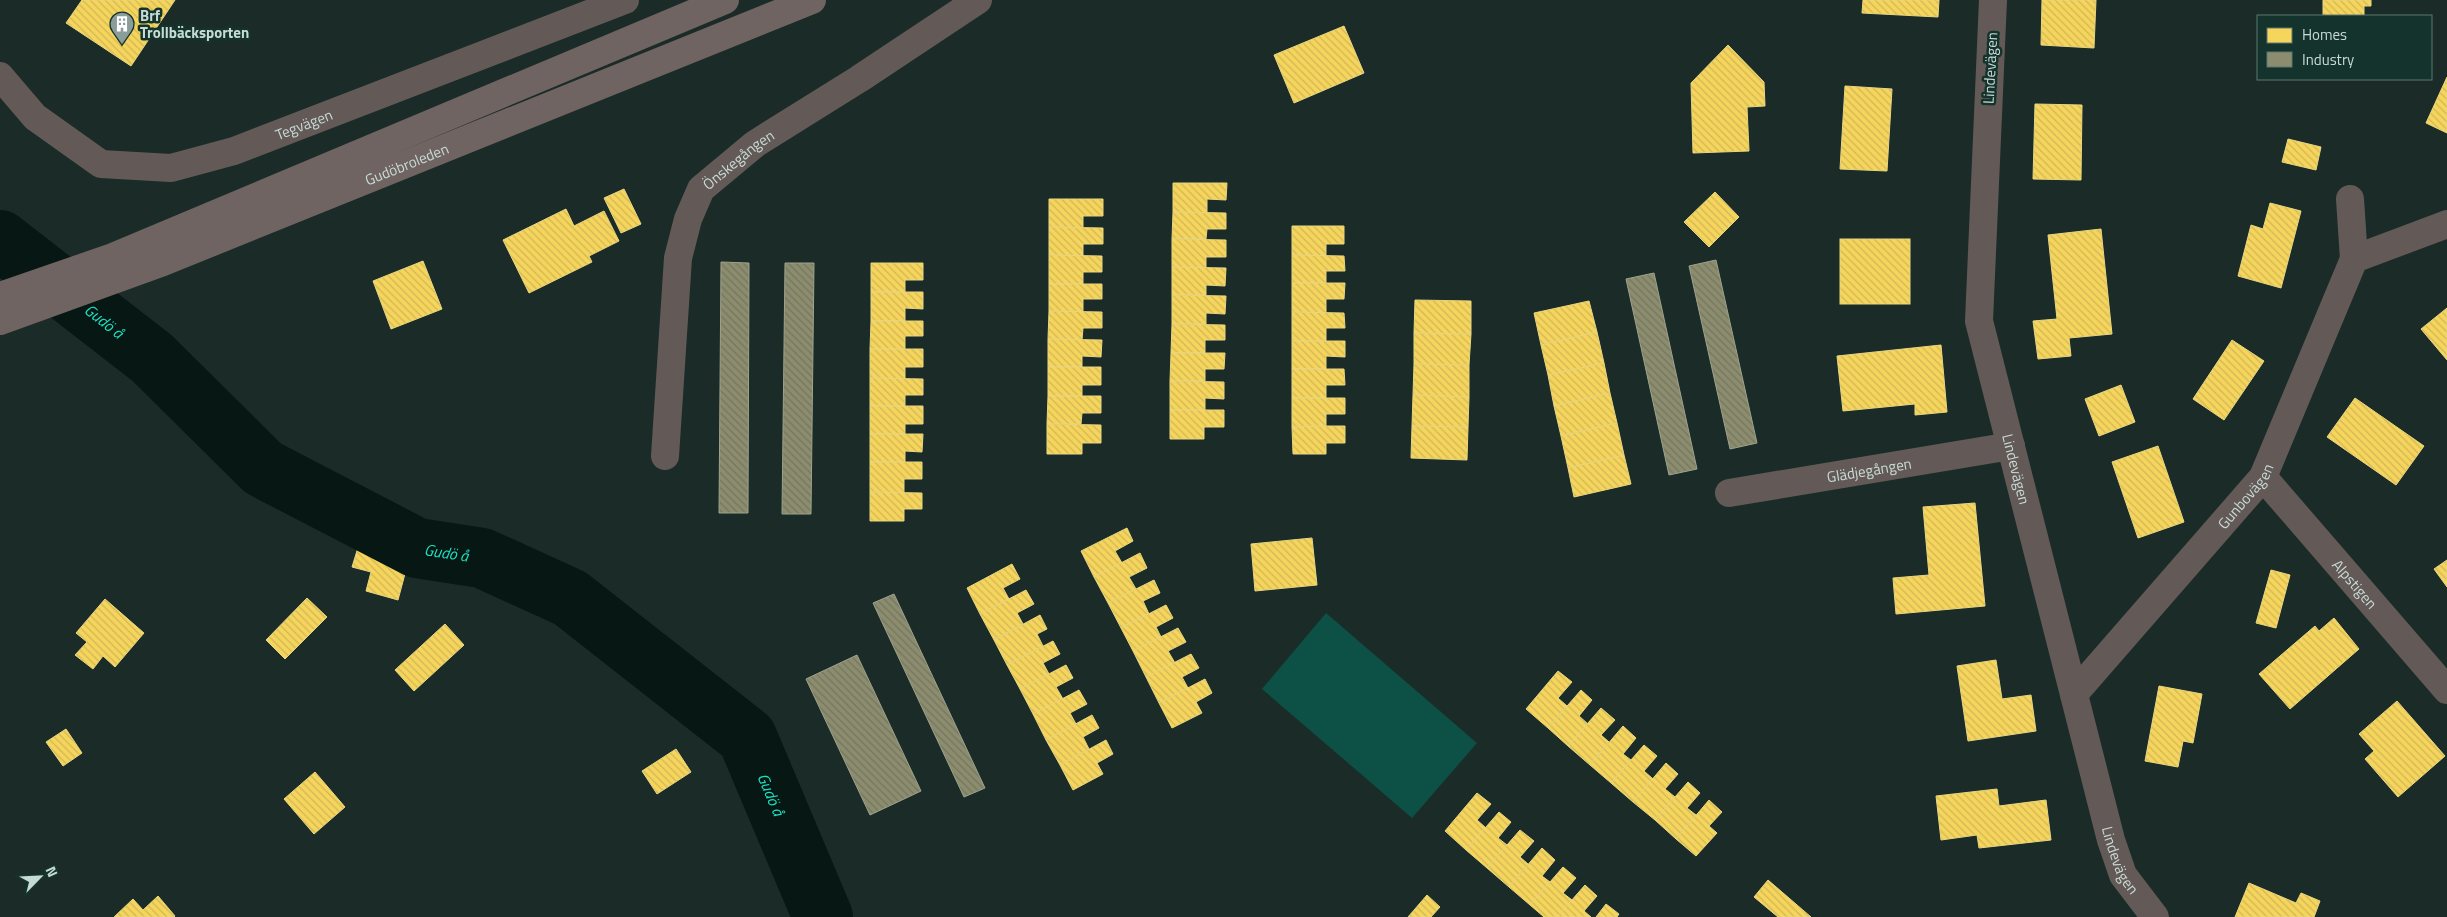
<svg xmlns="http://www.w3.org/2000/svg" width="2447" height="917" font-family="'Titillium Web',sans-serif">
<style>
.pitch{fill:#0d5045}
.homes{fill:url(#homes-back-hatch);stroke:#e8d680}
.industry{fill:url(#industry-back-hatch);stroke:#9ea38d}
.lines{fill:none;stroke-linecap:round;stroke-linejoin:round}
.river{stroke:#071713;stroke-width:60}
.street{stroke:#635a58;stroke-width:28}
.secondary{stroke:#706463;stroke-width:28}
.labels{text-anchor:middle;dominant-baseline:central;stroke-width:5;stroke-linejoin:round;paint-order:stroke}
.poi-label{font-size:15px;font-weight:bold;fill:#c8dad5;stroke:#14332c;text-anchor:start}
.street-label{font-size:15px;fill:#c8dad5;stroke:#14332c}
.water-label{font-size:16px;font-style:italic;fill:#1be2c3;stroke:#14332c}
</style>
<defs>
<pattern id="homes-back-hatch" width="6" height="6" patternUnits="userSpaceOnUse" patternTransform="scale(1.25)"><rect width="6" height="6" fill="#f6d55c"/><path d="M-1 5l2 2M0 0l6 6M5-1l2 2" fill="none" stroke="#d1b756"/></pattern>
<pattern id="industry-back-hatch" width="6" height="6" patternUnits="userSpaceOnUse" patternTransform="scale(1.25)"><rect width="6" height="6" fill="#8c8c6e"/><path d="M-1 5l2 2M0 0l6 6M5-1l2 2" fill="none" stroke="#747660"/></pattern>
</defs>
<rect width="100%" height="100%" fill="#1b2c28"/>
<polygon class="pitch" points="1326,613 1477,743 1412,818 1262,689"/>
<g class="homes">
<polygon points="82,0 175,0 131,66 66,23"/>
<polygon points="1863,0 1939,0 1938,17 1862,13"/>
<polygon points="2042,0 2096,0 2094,48 2041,45"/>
<polygon points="2323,0 2371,0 2371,6 2364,6 2364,16 2323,16"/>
<polygon points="1344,26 1364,73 1294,103 1274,55"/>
<polygon points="1728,45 1764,82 1765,106 1747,107 1749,151 1693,153 1691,83"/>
<polygon points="2447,77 2447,133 2426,123"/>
<polygon points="1845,86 1892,89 1887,171 1840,169"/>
<polygon points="2035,104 2082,105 2081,180 2033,179"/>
<polygon points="2288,139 2321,147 2316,170 2282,162"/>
<polygon points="1173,183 1227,183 1226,200 1207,199 1207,213 1173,212"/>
<polygon points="624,189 641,224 621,233 604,198"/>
<polygon points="1715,192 1739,217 1709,247 1684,222"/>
<polygon points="1049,199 1103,199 1103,216 1083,216 1083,228 1049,227"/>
<polygon points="2270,203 2301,211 2281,288 2238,276 2251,225 2263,229"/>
<polygon points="566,209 574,226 604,211 619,241 589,256 592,262 529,293 503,240"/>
<polygon points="1173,212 1226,213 1226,229 1207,229 1206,239 1172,239"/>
<polygon points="1292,226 1344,226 1344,244 1326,244 1326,256 1292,255"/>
<polygon points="1049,227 1103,228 1103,244 1083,244 1083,256 1049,255"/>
<polygon points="2101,229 2112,334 2069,338 2071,356 2038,359 2033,321 2057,319 2048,235"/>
<polygon points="1172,239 1226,240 1226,257 1206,257 1206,268 1172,267"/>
<rect x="1840" y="239" width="70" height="65"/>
<polygon points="1049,255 1102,256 1102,272 1083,272 1083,284 1049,284"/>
<polygon points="1292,255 1344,256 1345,271 1326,271 1326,283 1292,283"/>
<polygon points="423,261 442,309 391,329 373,281"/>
<polygon points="871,263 923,263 923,280 905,280 905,292 871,292"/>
<polygon points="1172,267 1226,268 1225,286 1206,285 1206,295 1172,295"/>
<polygon points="1292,283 1345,283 1344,299 1326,299 1326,313 1292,312"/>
<polygon points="1049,284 1102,284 1102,299 1083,299 1083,312 1049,311"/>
<polygon points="871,292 923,292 923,309 905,308 905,321 871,321"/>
<polygon points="1172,295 1226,296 1225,314 1206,313 1206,324 1172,324"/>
<polygon points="1415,300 1471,301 1471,334 1414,333"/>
<polygon points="1589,301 1597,332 1541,345 1534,313"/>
<polygon points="2447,308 2447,360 2421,329"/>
<polygon points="1049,311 1102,312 1102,328 1083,328 1082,340 1048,339"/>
<polygon points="1292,312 1344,313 1345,328 1326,328 1326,341 1292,341"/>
<polygon points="871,321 923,321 923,336 905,336 905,349 870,349"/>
<polygon points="1172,324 1225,325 1225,340 1205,340 1205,353 1171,353"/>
<polygon points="1597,332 1604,363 1548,375 1541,345"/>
<polygon points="1414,333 1471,334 1469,365 1414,364"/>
<polygon points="1048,339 1102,340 1101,357 1082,356 1082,367 1048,367"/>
<polygon points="2232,340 2264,361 2224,420 2193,399"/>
<polygon points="1292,341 1345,341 1345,357 1326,356 1326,369 1292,369"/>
<polygon points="1941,345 1947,412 1915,415 1915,404 1843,411 1837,356"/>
<polygon points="870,349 923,349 923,367 905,367 905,379 870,378"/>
<polygon points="1171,353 1225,353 1224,369 1205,369 1205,381 1170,381"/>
<polygon points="1604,363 1610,393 1554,406 1548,375"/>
<polygon points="1414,364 1469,365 1469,397 1413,395"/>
<polygon points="1048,367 1101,367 1101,385 1082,385 1082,396 1048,396"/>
<polygon points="1292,369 1344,369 1345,385 1326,385 1326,398 1292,398"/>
<polygon points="870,378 923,379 923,395 905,395 905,406 870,406"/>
<polygon points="1170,381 1224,382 1224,399 1205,398 1205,410 1170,410"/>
<polygon points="2121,385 2135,422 2099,436 2085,399"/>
<polygon points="1610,393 1617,423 1561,436 1554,406"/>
<polygon points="1413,395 1469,397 1468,427 1412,426"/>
<polygon points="1048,396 1101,396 1101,413 1082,413 1081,424 1047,424"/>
<polygon points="1292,398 1345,398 1345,414 1326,414 1326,426 1292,427"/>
<polygon points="2355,398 2424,446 2396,485 2327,437"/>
<polygon points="870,406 923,406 923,424 905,424 905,434 870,434"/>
<polygon points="1170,410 1224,410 1224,427 1204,427 1204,439 1170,439"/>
<polygon points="1617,423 1624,455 1568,468 1561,436"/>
<polygon points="1047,424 1101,425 1101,443 1082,443 1082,454 1047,454"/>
<polygon points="1326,426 1345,426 1345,443 1326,443 1326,454 1293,454 1292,427"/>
<polygon points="1412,426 1468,427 1467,460 1411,458"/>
<polygon points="870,434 923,434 922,452 905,451 905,462 870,462"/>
<polygon points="2158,446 2184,522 2138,538 2112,462"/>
<polygon points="1624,455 1631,484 1574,497 1568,468"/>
<polygon points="870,462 922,462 922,479 904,479 904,493 870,492"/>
<polygon points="870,492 922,493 922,509 904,509 904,521 870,521"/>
<polygon points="1975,503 1985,606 1896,614 1893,578 1929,575 1923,507"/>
<polygon points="1127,528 1133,541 1115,551 1122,563 1094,577 1081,551"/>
<polygon points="1312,538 1317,585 1255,591 1251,544"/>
<polygon points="360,541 410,555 398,600 366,591 371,572 352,567"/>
<polygon points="1140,553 1147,568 1129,577 1136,589 1108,603 1094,577"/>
<polygon points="2447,560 2447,587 2434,569"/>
<polygon points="1012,564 1020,579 1003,588 1009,599 980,614 967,588"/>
<polygon points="2271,570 2290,575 2276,628 2256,623"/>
<polygon points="1154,580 1160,593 1143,601 1149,614 1121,628 1108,603"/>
<polygon points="1026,590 1034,604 1017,613 1023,624 994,640 980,614"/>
<polygon points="307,598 327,617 285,659 266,640"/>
<polygon points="105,599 144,633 115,667 103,656 93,669 75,655 87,642 76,633"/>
<polygon points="1166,605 1173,618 1156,627 1161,637 1133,651 1121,628"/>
<polygon points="1040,615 1047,629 1037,634 1043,646 1007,665 994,640"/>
<polygon points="2334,618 2359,649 2290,709 2259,674 2315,626 2319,631"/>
<polygon points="445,624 464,645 414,691 395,670"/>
<polygon points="1178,628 1186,642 1168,651 1175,663 1146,677 1133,651"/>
<polygon points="1053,641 1060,654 1043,663 1049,674 1020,689 1007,665"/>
<polygon points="1191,654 1199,668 1182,677 1188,688 1159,703 1146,677"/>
<polygon points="1996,660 2002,699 2031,695 2036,731 1968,741 1957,666"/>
<polygon points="1066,665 1073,678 1056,687 1063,699 1033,714 1020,689"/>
<polygon points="1558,671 1572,682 1558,698 1567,706 1548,728 1526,709"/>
<polygon points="1205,679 1212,693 1196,702 1202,713 1172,728 1159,703"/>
<polygon points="2159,686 2202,694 2193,743 2183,741 2178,767 2145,761"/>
<polygon points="1079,690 1087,704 1070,713 1076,724 1046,740 1033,714"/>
<polygon points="1581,690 1592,700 1579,716 1588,724 1568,746 1548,728"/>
<polygon points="2397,701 2445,756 2398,797 2365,759 2374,751 2359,734"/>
<polygon points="1601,708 1615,720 1601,735 1609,742 1590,765 1568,746"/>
<polygon points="1092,715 1099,728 1083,737 1089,749 1060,765 1046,740"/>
<polygon points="1623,726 1636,738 1623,754 1631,760 1611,783 1590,765"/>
<polygon points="66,729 82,753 63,766 46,742"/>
<polygon points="1106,740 1113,754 1097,763 1103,774 1073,790 1060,765"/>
<polygon points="1644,745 1657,756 1644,771 1653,779 1633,802 1611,783"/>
<polygon points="676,749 691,772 657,794 642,771"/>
<polygon points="1666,763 1678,774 1665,789 1675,797 1655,820 1633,802"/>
<polygon points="315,772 345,807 314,834 284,799"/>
<polygon points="1688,782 1700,793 1687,808 1696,815 1676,839 1655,820"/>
<polygon points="1997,789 1999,806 2046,800 2051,840 1979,848 1977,835 1941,840 1936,796"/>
<polygon points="1477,793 1491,804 1477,820 1486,828 1466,850 1445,831"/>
<polygon points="1709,800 1722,812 1709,826 1717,833 1696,856 1676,839"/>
<polygon points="1499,812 1511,822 1498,838 1507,845 1487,868 1466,850"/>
<polygon points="1520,830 1534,841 1520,857 1528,864 1509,887 1487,868"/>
<polygon points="1542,848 1555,860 1542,876 1550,882 1530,905 1509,887"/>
<polygon points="1563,867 1576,878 1563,893 1572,900 1557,917 1544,917 1530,905"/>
<polygon points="1768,880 1811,917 1778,917 1754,897"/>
<polygon points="2249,883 2296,903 2301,893 2320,901 2314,917 2235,917"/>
<polygon points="1585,885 1597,896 1584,911 1591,917 1557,917"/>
<polygon points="1427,895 1440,907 1431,917 1408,917"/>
<polygon points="158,896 175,916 174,917 114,917 133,899 143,910"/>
<polygon points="1606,904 1619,914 1617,917 1596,917"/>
</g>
<g class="industry">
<polygon points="1716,260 1757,443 1730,449 1689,266"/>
<polygon points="721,262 749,263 748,513 719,513"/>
<polygon points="785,263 814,263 811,514 782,514"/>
<polygon points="1654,273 1697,469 1669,475 1626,279"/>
<polygon points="894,594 985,788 964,797 873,603"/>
<polygon points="857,655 921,791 870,815 806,679"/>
</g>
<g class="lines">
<path class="river" id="s1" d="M 0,240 L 152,358 L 263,468 L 417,548 L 482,558 L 570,598 L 747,737 L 823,917"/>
<g class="street">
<path id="s2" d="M 1993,0 L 1979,321 L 2111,840 L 2123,875 L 2155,917"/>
<path id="s3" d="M 0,76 L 35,117 L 101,164 L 171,168 L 234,151 L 625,0"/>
<polyline points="2350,199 2354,259"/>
<path id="s4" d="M 665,456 L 678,258 L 688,219 L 701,189 L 755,144 L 859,79 L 978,0"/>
<path id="s5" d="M 2263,477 L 2447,690"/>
<path id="s6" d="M 1729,493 L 2011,446"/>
<path id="s7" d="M 2074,694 L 2263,477 L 2354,259 L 2447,224"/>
</g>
<g class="secondary">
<polyline points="0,296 113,257 725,0"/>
<path id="s8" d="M 0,321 L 163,262 L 812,0"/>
</g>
</g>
<defs>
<symbol id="building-pin" viewBox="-11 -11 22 30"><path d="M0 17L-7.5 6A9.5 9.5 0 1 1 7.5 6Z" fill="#8b9d98" stroke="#14332c"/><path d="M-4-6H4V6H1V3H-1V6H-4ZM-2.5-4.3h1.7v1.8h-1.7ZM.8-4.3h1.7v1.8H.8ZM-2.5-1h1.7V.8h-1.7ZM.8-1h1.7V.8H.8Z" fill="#fff"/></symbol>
</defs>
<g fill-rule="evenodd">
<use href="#building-pin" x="108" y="10" width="28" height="38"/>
</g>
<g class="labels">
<g class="poi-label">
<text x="140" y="15">Brf<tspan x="140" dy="17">Trollbäcksporten</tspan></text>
</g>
<g class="street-label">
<text transform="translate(1990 68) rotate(-87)">Lindevägen</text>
<text stroke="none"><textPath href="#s3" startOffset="345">Tegvägen</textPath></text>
<text stroke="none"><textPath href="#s4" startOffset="319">Önskegången</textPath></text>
<text stroke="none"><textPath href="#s8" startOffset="436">Gudöbroleden</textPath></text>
<text stroke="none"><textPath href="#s2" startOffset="474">Lindevägen</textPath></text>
<text stroke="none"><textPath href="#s6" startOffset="142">Glädjegången</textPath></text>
<text stroke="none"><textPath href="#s7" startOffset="262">Gunbovägen</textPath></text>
<text stroke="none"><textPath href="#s5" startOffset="141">Alpstigen</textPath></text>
<text stroke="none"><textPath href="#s2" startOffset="879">Lindevägen</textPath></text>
</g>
<g class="water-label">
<text stroke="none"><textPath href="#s1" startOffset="132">Gudö å</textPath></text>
<text stroke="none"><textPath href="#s1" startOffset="552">Gudö å</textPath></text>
<text stroke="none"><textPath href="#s1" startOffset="972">Gudö å</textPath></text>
</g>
</g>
<rect x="2257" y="15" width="175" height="65" fill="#14332c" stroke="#5c7670"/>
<rect x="2267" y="28" width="25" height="15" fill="#f6d55c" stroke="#5c7670"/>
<text x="2302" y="40" font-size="15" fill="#c8dad5">Homes</text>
<rect x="2267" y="52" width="25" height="15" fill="#8c8c6e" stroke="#5c7670"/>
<text x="2302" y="65" font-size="15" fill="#c8dad5">Industry</text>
<g transform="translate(40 877) rotate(66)" stroke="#14332c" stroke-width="4" paint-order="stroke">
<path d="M0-4L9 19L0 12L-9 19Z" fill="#c8dad5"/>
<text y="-8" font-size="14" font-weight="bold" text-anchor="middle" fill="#c8dad5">N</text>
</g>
</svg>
